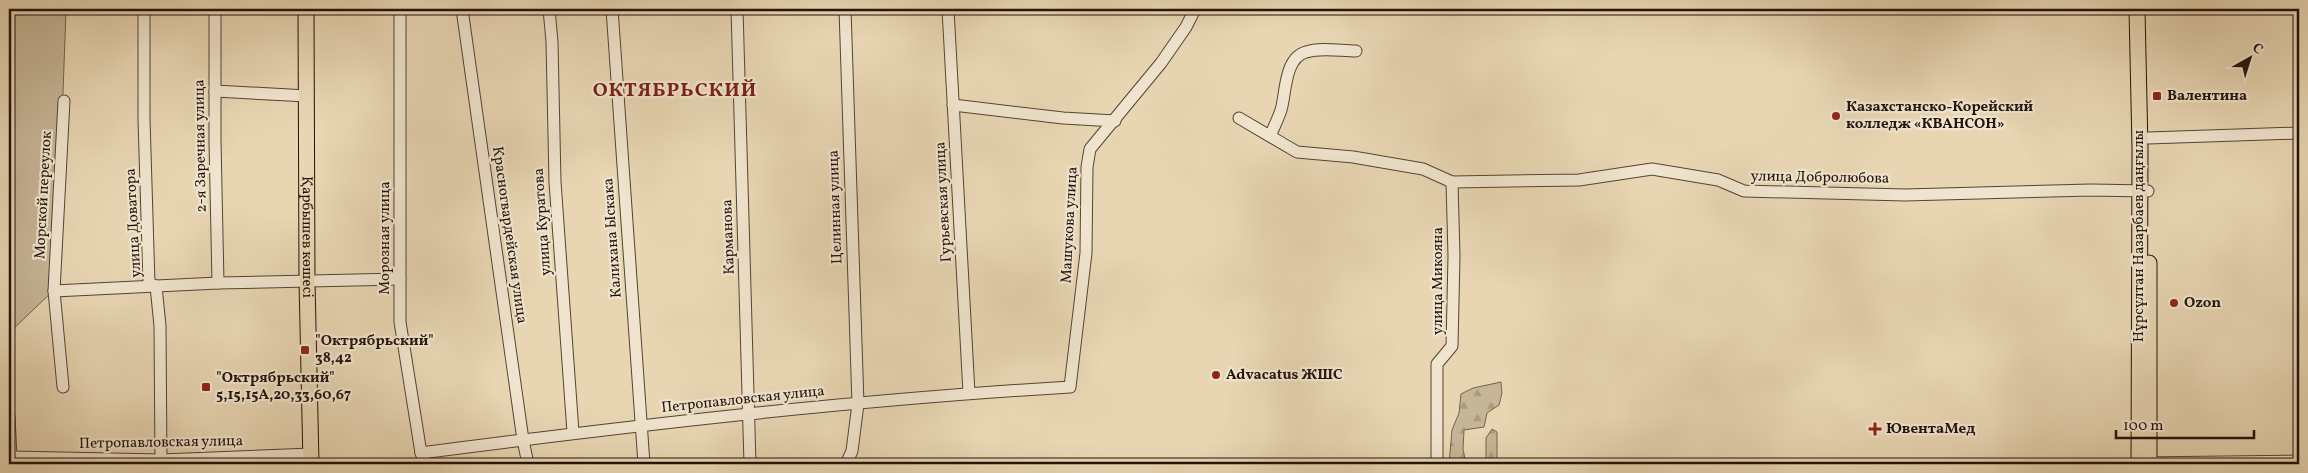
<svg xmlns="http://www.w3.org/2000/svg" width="2308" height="473" font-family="Vollkorn,serif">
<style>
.green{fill:#c6b596;stroke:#746450}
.forest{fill:url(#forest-firs);stroke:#746450}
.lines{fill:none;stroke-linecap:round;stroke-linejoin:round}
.minor-casing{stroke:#544434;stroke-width:13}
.major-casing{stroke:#22130a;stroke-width:17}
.minor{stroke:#f0e4ce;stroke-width:11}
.major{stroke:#e8d6b3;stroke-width:15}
.poi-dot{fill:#8f2418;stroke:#f0e4ce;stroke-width:2}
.labels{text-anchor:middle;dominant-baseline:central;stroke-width:4.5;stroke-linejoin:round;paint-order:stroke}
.poi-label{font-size:15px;font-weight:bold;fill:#22130a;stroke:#f0e4ce;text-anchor:start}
.street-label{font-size:15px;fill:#22130a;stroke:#f0e4ce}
.district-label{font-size:20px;font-weight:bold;letter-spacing:1px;fill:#7a1f14;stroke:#f0e4ce}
</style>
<defs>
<pattern id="forest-firs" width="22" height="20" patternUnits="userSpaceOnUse" patternTransform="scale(1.25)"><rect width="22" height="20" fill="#c6b596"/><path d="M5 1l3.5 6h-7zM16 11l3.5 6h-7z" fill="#aa9b80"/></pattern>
</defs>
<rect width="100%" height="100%" fill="#e8d6b3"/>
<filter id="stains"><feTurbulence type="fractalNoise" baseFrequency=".004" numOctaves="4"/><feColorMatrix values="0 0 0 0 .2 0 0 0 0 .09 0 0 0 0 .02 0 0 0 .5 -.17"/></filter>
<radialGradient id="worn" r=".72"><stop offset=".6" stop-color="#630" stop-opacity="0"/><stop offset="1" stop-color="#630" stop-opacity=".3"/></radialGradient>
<polygon class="green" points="9,9 66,9 56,288 9,333"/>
<g class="forest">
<polygon points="1501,382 1502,393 1499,405 1487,413 1484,427 1464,430 1463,449 1466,464 1449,464 1452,430 1459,413 1461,394 1473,388"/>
<polygon points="1492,429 1497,432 1497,458 1506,464 1486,464 1486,438"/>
</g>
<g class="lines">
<defs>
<g id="minor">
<polyline points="144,9 144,119 149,283 156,286 160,326 161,464"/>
<polyline points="215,9 215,141 218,283"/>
<polyline points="400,9 400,322 421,453 426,464"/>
<polyline points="462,9 523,440 528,464"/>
<polyline points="549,9 552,42 555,182 573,432"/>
<polyline points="612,9 644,464"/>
<polyline points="737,9 750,464"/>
<polyline points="845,9 858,404 852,451 846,464"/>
<polyline points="948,9 969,393"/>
<polyline points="215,91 307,96"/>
<polyline points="953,105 1063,118 1115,121"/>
<polyline points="1239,118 1297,152 1353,157 1423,169 1452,182 1579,180 1652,169 1718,180 1744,191 1905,195 2091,190 2148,191"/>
<path d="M 1270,136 C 1274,127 1278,119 1281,110 C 1286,94 1284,58 1306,52 C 1321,47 1341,51 1356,51"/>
<polyline points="2148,138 2299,133"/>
<polyline points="54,291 218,283 400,279"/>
<polyline points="63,387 54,291 64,101"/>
<polyline points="9,416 11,457 9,458"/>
<path d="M 421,453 C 636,425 853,400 1070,387 L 1086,253 L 1087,167 L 1090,149 L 1161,63 L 1186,27 L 1195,9"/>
<polyline points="11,457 161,460 311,454"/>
<polyline points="2141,463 2299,461"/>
<polyline points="1437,464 1437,364 1452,346 1454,256 1452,182"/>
</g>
<g id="major">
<path id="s1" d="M 306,9 L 307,281 L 311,464"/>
<polyline points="2137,9 2140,149 2139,464"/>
<polyline points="2149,464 2149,263"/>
</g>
</defs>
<use href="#minor" class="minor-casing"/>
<use href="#major" class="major-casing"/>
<use href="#minor" class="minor"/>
<use href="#major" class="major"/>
</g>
<g class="poi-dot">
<rect x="2152" y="91" width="10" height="10" rx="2.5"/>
<circle cx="1836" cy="116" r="5"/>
<circle cx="2174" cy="303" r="5"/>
<rect x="300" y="345" width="10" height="10" rx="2.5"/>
<circle cx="1216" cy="375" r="5"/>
<rect x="201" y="382" width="10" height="10" rx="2.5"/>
<path d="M1872.5 421.5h5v5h5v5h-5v5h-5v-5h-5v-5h5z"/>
</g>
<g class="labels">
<g class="poi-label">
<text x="2167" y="96">Валентина</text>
<text x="1846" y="107">Казахстанско-Корейский<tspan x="1846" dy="17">колледж «КВАНСОН»</tspan></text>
<text x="2184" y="303">Ozon</text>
<text x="315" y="341">"Октрябрьский"<tspan x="315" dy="17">38,42</tspan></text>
<text x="1226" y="375">Advacatus ЖШС</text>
<text x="216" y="378">"Октрябрьский"<tspan x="216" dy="17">5,15,15А,20,33,60,67</tspan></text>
<text x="1886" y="429">ЮвентаМед</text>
</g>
<g class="street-label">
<text transform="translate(201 146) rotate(-91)">2-я Заречная улица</text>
<text transform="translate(1820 178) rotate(1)">улица Добролюбова</text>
<text transform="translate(44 195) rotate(-87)">Морской переулок</text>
<text transform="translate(944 202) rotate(-93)">Гурьевская улица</text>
<text transform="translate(836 207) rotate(-92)">Целинная улица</text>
<text transform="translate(543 222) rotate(-94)">улица Куратова</text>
<text transform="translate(134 223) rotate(-93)">улица Доватора</text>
<text transform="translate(1070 225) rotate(-87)">Машукова улица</text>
<text transform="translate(509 235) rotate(82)">Красногвардейская улица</text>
<text transform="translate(2139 236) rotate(-90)">Нұрсұлтан Назарбаев даңғылы</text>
<text stroke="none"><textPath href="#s1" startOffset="228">Қарбышев көшесі</textPath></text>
<text transform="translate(729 237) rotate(-92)">Карманова</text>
<text transform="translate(385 238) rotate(-90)">Морозная улица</text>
<text transform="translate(613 238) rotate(-94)">Калихана Ыскака</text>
<text transform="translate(1438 281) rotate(-90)">улица Микояна</text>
<text transform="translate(743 400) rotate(-6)">Петропавловская улица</text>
<text transform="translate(161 443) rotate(-1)">Петропавловская улица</text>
</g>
<g class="district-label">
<text x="675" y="91">ОКТЯБРЬСКИЙ</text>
</g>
</g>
<rect width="2308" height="473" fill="none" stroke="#e8d6b3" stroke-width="30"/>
<rect x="10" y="10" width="2288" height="453" fill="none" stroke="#22130a" stroke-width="2.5"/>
<rect x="15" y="15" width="2278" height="443" fill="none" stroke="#22130a"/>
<g transform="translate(2250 58) rotate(39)" stroke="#f0e4ce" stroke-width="4" paint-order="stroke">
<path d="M0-4L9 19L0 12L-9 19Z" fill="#22130a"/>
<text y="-8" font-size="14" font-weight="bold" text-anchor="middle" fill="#22130a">С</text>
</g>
<path d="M2116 430v8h138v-8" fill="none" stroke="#22130a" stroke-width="2.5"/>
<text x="2123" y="430" font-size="15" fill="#22130a" stroke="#f0e4ce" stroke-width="4" paint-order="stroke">100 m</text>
<rect width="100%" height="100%" filter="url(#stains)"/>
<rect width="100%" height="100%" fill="url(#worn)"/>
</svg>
